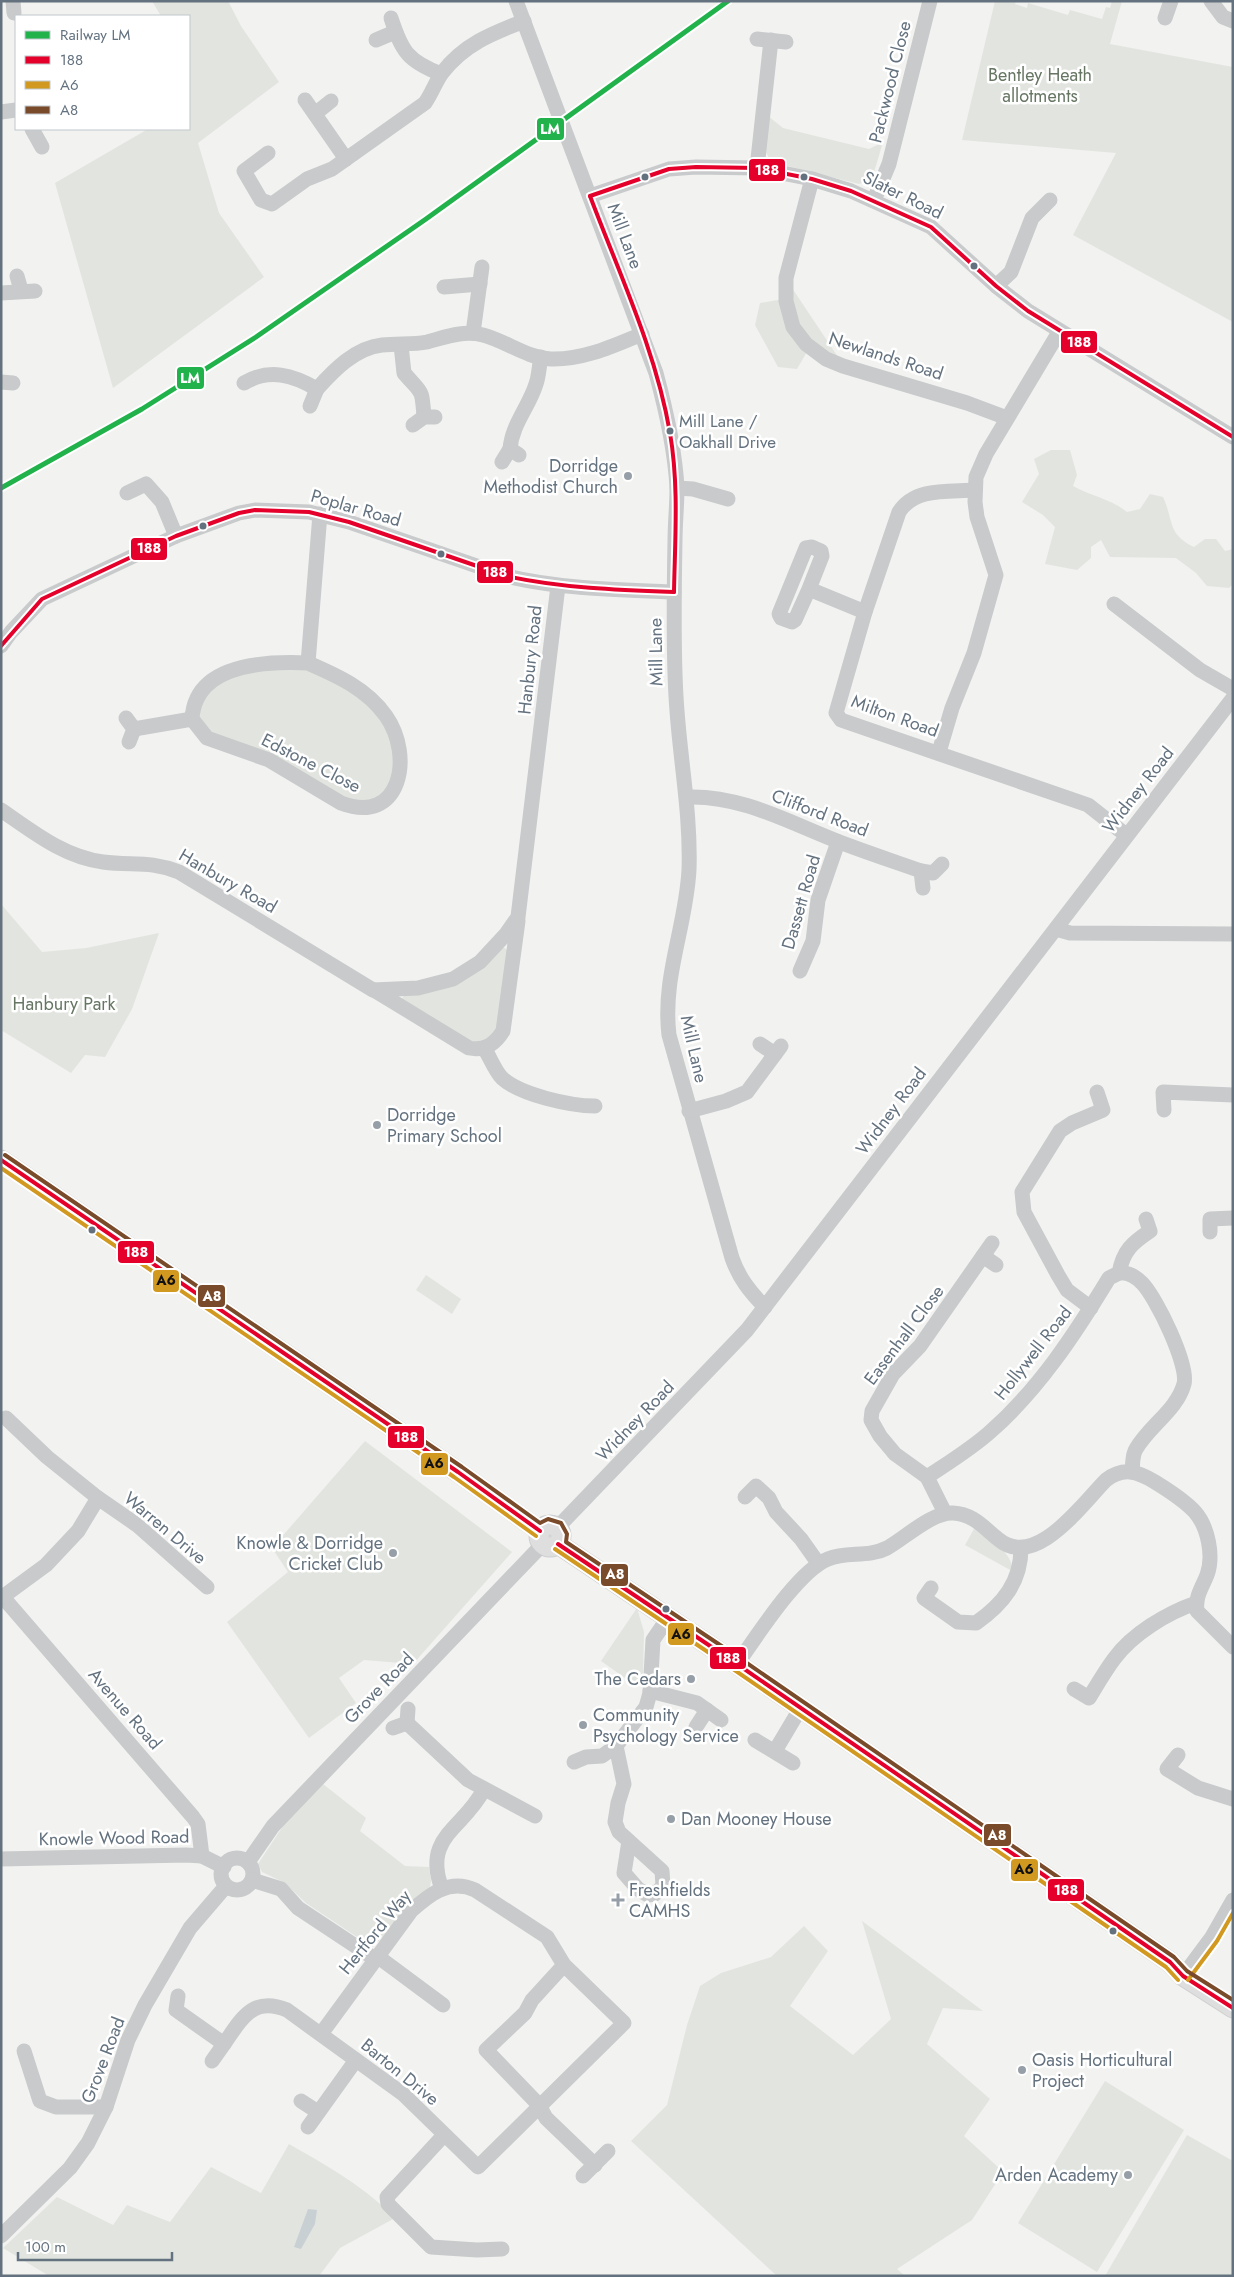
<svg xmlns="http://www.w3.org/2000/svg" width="1234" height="2277" font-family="Jost,sans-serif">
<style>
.green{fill:#e2e5df}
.water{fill:#c9d0d4}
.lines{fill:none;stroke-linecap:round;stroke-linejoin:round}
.major-casing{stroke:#cecfcf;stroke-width:21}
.minor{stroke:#c8cacb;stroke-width:15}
.major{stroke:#dededf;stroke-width:19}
.bus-1-casing{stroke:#fff;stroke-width:8}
.bus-2-casing{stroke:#fff;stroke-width:8}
.bus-3-casing{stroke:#fff;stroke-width:8}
.bus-1{stroke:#e4002b;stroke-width:4}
.bus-2{stroke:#d29920;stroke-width:4}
.bus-3{stroke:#7a4b2a;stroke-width:4}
.rail-1-casing{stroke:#fff;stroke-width:9}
.rail-1{stroke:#22b24c;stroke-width:5}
.bus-dot{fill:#64727f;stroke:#fff;stroke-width:2}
.poi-dot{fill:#969fa7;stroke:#fff;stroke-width:2}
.labels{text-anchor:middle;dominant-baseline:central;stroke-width:5;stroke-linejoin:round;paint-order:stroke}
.bus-label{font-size:17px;fill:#64727f;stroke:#fff;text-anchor:start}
.park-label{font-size:18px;fill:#667663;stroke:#fff}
.street-label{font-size:18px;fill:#64727f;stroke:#fff}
.poi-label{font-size:18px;fill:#64727f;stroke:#fff;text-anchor:start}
.line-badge{stroke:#fff;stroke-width:2}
.badge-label{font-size:14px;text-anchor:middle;font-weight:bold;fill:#fff}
.pale-badge-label{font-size:14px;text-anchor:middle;font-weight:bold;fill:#111}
</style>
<rect width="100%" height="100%" fill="#f2f2f1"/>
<g class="green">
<polygon points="152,1 228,1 241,26 279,82 198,143 219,213 264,277 113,388 55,183 148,129 189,129 189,16 161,16"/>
<polygon points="995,1 1016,1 1015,4 1027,8 1028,3 1068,15 1070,10 1102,19 1106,7 1110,8 1112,1 1122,1 1110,44 1233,67 1233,322 1073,235 1116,153 962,140"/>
<polygon points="768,116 783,128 869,149 883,142 872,179 859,184 771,162 764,148"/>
<polygon points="792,288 838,357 811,345 797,369 778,367 755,325 760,303 789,298"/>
<path d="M 1051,450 L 1070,450 L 1077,475 L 1073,486 C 1091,496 1111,499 1127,512 L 1140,509 L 1150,494 L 1163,497 C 1174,521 1167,534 1194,547 L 1205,539 L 1216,539 L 1225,551 L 1233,549 L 1233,584 L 1229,588 L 1207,586 L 1196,573 L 1176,558 L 1110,557 L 1101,540 L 1091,547 L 1091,558 L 1077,570 L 1045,564 L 1055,527 L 1043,515 L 1022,502 L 1039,474 L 1034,459 Z"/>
<path d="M 298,667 L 338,681 L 372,706 L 386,726 L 397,759 L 389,792 L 376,799 L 358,803 L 202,728 L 198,707 C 218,669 261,670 298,667 Z"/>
<polygon points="1,904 42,952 86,948 159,933 132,1009 105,1057 85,1055 71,1073 1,1030"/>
<polygon points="501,948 505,948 509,952 497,1036 471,1045 402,999 404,995"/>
<polygon points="426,1275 461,1299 452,1314 416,1290"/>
<polygon points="365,1441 512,1552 413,1664 364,1660 339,1678 356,1703 309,1738 227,1622 288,1572 272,1548"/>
<path d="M 974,1529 C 988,1540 1014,1552 1012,1571 L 965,1545 Z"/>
<polygon points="637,1608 644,1632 643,1675 635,1685 601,1661"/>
<polygon points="323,1784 366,1818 360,1831 405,1866 429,1867 431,1881 430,1887 391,1930 372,1947 306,1903 285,1883 262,1872 258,1864 285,1823"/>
<polygon points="862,1921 983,2011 943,2008 927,2044 990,2099 964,2136 1010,2178 996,2183 972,2220 897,2269 905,2276 777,2276 631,2141 667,2105 687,2025 700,1986 721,1973 771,1957 804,1926 828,1951 790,2006 853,2055 891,2019"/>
<polygon points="1105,2081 1184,2130 1097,2272 1018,2223"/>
<polygon points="1187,2135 1233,2161 1233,2276 1105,2276"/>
<path d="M 289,2144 C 326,2165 365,2187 395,2218 L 340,2248 L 319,2276 L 49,2276 L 3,2248 L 57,2197 L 113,2225 L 127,2205 L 170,2222 L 211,2167 L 261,2193 Z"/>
</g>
<polygon class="water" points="308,2209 317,2210 315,2224 301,2249 294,2247"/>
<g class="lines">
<defs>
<g id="major">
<polyline points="1,1160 458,1472 540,1531"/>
<circle cx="550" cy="1536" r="11"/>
<polyline points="558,1544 737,1664 1170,1962 1183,1976 1233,2008"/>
</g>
</defs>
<use href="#major" class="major-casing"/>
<g class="minor">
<polyline points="13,1 14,13"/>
<path d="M 516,1 L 656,373 C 666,410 675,449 677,488 C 677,506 675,523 675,541 C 674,593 673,645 676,696 C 679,755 691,811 689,870 C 686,927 662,977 669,1035 L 732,1258 C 739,1278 750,1292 765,1307"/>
<polyline points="1211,1 1223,17 1233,21"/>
<path d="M 391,18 C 402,52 408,61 441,74"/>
<polyline points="1165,18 1171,1"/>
<polyline points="757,39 786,42"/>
<polyline points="376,40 395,32"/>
<polyline points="305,100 346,159"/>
<polyline points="1,112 16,110"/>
<polyline points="316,113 331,101"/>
<polyline points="32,129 42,147"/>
<path d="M 268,153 L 244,171 L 261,200 L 272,204 L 307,179 L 332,169 L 425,103 C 432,93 436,81 442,73 C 464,44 493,33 524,21"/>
<polyline points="757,168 771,40"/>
<polyline points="812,179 786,278 786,301 793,327 806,344 826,359 843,366 967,403 1007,418"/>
<polyline points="590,196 669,169 696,167 757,168 812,179 851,191 931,227 996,286 1028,311 1233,437"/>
<polyline points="874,200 889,164 930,1"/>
<polyline points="17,276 21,290"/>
<polyline points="996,286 1011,272 1032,218 1050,200"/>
<polyline points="444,287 480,284"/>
<polyline points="1,293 35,291"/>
<polyline points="473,333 482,267"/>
<path d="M 401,345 L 404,373 C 422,394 422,387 424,417"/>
<polyline points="1,382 13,383"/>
<path d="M 244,383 C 269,368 293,375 317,389 C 334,370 355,348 382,345 C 397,343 412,345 427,342 C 446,337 463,330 483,335 C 506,341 527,358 551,359 C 583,360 613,346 642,334"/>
<polyline points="310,406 317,389"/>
<polyline points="413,425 424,417 435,417"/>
<path d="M 519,455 L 510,449 C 512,424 529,407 536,384 C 539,376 539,366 541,357"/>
<polyline points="502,462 510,449"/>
<polyline points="677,488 693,489 728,499"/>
<path d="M 975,490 C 948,492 915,487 899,512 L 865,612 L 836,713 L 841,720 L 1088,805 L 1126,835"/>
<polyline points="127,493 146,484 162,502 176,536"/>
<polyline points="809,589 822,556 821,551 812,547 806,548 779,614 781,618 792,622 795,620 809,589 865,612"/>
<polyline points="1114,604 1200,670 1233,689"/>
<path d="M 1,646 L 11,632 L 42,599 L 176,536 L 239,513 L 255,510 L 309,512 L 349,522 L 506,576 C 561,589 618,590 674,592"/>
<path d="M 308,663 C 266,661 195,663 192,719 L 207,738 L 269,760 L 341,803 C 401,826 414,756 386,716 C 367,689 338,676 308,663 L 320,514"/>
<polyline points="126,718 134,729 129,742"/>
<polyline points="134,729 192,719"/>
<polyline points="939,752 952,708 974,653 996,575 977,517 975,502 976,477 986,454 1059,332"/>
<path d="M 687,797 C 741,795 788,822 837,841 C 865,852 893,861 921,871 L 923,888"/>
<path d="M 1,810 C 33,832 64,857 103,862 C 132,866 149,860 179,872 L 373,990 L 418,988 L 453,979 L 480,962 L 506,934 L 518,917 L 558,586"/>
<polyline points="921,871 933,873 942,864"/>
<polyline points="1056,929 1070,933 1233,934"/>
<polyline points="800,971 813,941 818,900 838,842"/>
<path d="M 374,990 L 469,1048 C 485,1051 495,1044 503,1031 L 518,921"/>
<polyline points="760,1044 775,1054"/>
<path d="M 484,1048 C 490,1057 495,1071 502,1078 C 520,1095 571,1106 595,1106"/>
<polyline points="1164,1110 1163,1092 1233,1095"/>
<polyline points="689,1111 726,1101 747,1092 781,1046"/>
<polyline points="1210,1232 1210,1219 1233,1218"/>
<polyline points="983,1256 996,1265"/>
<path d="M 1119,1273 C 1128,1272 1135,1276 1142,1283 C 1156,1297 1189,1365 1184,1384 C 1177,1410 1149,1426 1136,1449 C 1132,1455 1133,1464 1132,1471"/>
<polyline points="1091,1308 1067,1290 1058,1275 1024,1212 1022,1192 1060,1131 1072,1123 1103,1110 1097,1092"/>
<polyline points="927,1477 895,1454 880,1436 871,1420 872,1411 893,1374 920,1346 992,1243"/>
<polyline points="745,1497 756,1486 769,1498 776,1512 801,1539 818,1563"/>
<polyline points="98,1498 137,1525 207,1587"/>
<path d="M 945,1513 L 927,1477 C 948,1463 971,1449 990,1432 C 1039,1389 1075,1334 1109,1278 L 1119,1273 C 1123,1251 1132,1243 1150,1231 L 1146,1219"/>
<polyline points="557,1528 747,1330 1233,698"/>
<path d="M 931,1588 L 924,1598 L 958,1622 L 976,1623 C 1003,1604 1021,1582 1021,1548"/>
<polyline points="1,1595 193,1817 198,1824 202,1856"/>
<polyline points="1,1598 46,1565 78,1531 98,1498 47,1457 6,1418"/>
<path d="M 737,1664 C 757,1636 798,1571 828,1559 C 847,1551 868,1558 887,1548 C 905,1538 932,1512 953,1513 C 973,1514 983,1527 998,1539 C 1035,1571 1082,1504 1106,1480 C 1123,1467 1137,1471 1155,1482 C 1168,1490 1185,1501 1195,1512 C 1208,1527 1214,1556 1207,1575 C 1202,1588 1195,1596 1197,1611 L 1233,1647"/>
<path d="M 1074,1689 L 1089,1698 C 1097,1685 1105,1671 1114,1659 C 1132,1634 1167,1613 1196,1603"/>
<polyline points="650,1691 697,1703 721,1720"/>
<polyline points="407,1723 468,1780 535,1816"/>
<polyline points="696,1727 707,1710"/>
<polyline points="393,1728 407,1723 408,1709"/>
<polyline points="755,1740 793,1763"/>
<polyline points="616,1746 624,1784 618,1803 615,1822 619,1832 662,1871 663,1886 655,1894 648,1895 638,1889 624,1873 629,1841"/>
<polyline points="616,1746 646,1707 650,1693 653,1640 668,1618"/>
<polyline points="775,1751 800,1709"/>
<polyline points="1178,1755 1167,1769 1198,1788 1233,1799"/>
<polyline points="574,1762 586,1757 602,1756 616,1746"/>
<circle cx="237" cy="1874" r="16"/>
<polyline points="1,1859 186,1855 202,1856 224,1867"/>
<polyline points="248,1862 273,1826 542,1545"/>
<polyline points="252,1880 281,1889 298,1908 375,1959"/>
<path d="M 442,1889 C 422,1836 464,1829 484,1789"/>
<polyline points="377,1956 443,2005"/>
<polyline points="564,1965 532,2000 525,2013 486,2050 539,2105 546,2118 595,2165"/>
<polyline points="1183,1976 1212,1937 1233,1900"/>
<path d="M 178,1996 L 176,2010 L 224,2044 C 242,2018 253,1996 287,2010 L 403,2094 L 478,2167 L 624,2023 L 564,1965 L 547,1937 L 475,1890 C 449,1878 429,1895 411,1911 L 321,2034"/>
<polyline points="24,2051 40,2101 56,2107 106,2107"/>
<polyline points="212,2061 224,2044"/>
<polyline points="301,2101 318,2112"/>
<polyline points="308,2127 356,2060"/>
<polyline points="444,2135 387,2197 388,2204 431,2247 477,2250 502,2249"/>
<polyline points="583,2176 608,2151"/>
<polyline points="1,2236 70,2168 88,2143 106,2107 128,2040 145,2005 190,1928 226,1886"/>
</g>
<use href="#major" class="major"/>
<defs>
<g id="bus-1">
<polyline points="590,196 669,169 696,167 757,168 812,179 851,191 931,227 996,286 1028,311 1233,437"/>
<path d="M 590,196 C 619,273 656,351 670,433 C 679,485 675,539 674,592"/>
<path d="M 1,646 L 42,599 L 176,536 L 239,513 L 255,510 L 309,512 L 349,522 L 506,576 C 562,588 617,590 674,592"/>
<polyline points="1,1160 458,1472 540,1531"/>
<polyline points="558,1544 737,1664 1170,1962 1183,1976 1233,2008"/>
</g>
<g id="bus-2">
<polyline points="1,1168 454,1477 536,1536"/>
<polyline points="555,1549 733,1669 1166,1967 1178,1980"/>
<polyline points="1188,1980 1217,1941 1233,1913"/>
</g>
<polyline id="bus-3" points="5,1155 462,1467 540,1523 548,1519 561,1523 567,1534 566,1542 741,1659 1174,1957 1187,1971 1233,2000"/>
</defs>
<use href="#bus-1" class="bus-1-casing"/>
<use href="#bus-2" class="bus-2-casing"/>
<use href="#bus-3" class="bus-3-casing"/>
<use href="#bus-1" class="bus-1"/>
<use href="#bus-2" class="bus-2"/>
<use href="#bus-3" class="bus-3"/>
<defs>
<polyline id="rail-1" points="1,488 142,409 256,337 426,219 728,1"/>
</defs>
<use href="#rail-1" class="rail-1-casing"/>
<use href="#rail-1" class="rail-1"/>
</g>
<g class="bus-dot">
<circle cx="645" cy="177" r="4.5"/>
<circle cx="804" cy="177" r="4.5"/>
<circle cx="974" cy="266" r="4.5"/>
<circle cx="670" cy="431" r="4.5"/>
<circle cx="203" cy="526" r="4.5"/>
<circle cx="441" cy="554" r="4.5"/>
<circle cx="92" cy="1230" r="4.5"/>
<circle cx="666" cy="1609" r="4.5"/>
<circle cx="1113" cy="1931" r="4.5"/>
</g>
<g class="poi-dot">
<circle cx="628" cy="476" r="5"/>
<circle cx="377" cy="1125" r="5"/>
<circle cx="393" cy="1553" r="5"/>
<circle cx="691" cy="1679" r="5"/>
<circle cx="583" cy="1725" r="5"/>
<circle cx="671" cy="1819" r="5"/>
<path d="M615.5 1892.5h5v5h5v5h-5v5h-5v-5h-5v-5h5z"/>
<circle cx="1022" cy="2070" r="5"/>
<circle cx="1128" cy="2175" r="5"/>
</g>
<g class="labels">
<g class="bus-label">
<text x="679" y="421">Mill Lane /<tspan x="679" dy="21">Oakhall Drive</tspan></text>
</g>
<g class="park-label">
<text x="1040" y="75">Bentley Heath<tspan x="1040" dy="21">allotments</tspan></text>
<text x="64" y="1004">Hanbury Park</text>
</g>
<g class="street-label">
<text transform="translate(890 82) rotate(-76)">Packwood Close</text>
<text transform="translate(903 195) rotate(26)">Slater Road</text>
<text transform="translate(625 236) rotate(69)">Mill Lane</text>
<text transform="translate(886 356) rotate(18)">Newlands Road</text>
<text transform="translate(356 508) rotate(16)">Poplar Road</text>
<text transform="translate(656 652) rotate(-91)">Mill Lane</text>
<text transform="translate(530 660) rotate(-84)">Hanbury Road</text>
<text transform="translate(895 716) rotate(20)">Milton Road</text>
<text transform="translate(311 763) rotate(27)">Edstone Close</text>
<text transform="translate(1138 790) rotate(-52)">Widney Road</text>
<text transform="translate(820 813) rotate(21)">Clifford Road</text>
<text transform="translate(228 881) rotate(30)">Hanbury Road</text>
<text transform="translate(801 902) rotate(-74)">Dassett Road</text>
<text transform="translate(694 1049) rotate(77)">Mill Lane</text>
<text transform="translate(891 1111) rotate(-53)">Widney Road</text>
<text transform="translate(904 1335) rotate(-53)">Easenhall Close</text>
<text transform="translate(1033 1353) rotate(-52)">Hollywell Road</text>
<text transform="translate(635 1421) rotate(-46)">Widney Road</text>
<text transform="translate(165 1528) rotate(40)">Warren Drive</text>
<text transform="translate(379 1688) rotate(-46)">Grove Road</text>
<text transform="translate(125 1709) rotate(49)">Avenue Road</text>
<text transform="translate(114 1838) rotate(-1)">Knowle Wood Road</text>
<text transform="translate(375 1932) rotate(-51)">Hertford Way</text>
<text transform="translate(103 2060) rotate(-69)">Grove Road</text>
<text transform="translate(400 2072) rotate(39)">Barton Drive</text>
</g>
<g class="poi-label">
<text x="618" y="466" text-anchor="end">Dorridge<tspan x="618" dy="21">Methodist Church</tspan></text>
<text x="387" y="1115">Dorridge<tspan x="387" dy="21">Primary School</tspan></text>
<text x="383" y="1543" text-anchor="end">Knowle &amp; Dorridge<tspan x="383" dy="21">Cricket Club</tspan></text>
<text x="681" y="1679" text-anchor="end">The Cedars</text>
<text x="593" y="1715">Community<tspan x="593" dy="21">Psychology Service</tspan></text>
<text x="681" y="1819">Dan Mooney House</text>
<text x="629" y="1890">Freshfields<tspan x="629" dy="21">CAMHS</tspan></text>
<text x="1032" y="2060">Oasis Horticultural<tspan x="1032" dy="21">Project</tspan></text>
<text x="1118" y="2175" text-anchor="end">Arden Academy</text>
</g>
</g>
<g class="line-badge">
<rect x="536" y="117" width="29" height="24" rx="5" fill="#22b24c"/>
<rect x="748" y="158" width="38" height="24" rx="5" fill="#e4002b"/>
<rect x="1060" y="330" width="38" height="24" rx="5" fill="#e4002b"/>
<rect x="176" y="366" width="29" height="24" rx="5" fill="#22b24c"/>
<rect x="130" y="537" width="38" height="24" rx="5" fill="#e4002b"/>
<rect x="476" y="560" width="38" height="24" rx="5" fill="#e4002b"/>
<rect x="117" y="1240" width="38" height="24" rx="5" fill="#e4002b"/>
<rect x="152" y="1269" width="28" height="24" rx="5" fill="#d29920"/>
<rect x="197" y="1284" width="29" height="24" rx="5" fill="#7a4b2a"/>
<rect x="387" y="1425" width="38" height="24" rx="5" fill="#e4002b"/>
<rect x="420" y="1452" width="29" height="24" rx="5" fill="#d29920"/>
<rect x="600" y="1563" width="29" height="24" rx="5" fill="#7a4b2a"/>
<rect x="667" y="1622" width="28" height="24" rx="5" fill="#d29920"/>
<rect x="709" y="1646" width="38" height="24" rx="5" fill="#e4002b"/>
<rect x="983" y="1823" width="29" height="24" rx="5" fill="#7a4b2a"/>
<rect x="1010" y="1858" width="29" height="24" rx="5" fill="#d29920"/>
<rect x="1047" y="1878" width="38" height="24" rx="5" fill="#e4002b"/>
</g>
<g class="badge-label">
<text x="550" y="134">LM</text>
<text x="767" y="175">188</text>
<text x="1079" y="347">188</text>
<text x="190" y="383">LM</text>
<text x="149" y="553">188</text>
<text x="495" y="577">188</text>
<text x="136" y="1257">188</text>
<text x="212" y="1301">A8</text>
<text x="406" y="1442">188</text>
<text x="615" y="1579">A8</text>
<text x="728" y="1663">188</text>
<text x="997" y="1840">A8</text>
<text x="1066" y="1895">188</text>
</g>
<g class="pale-badge-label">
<text x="166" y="1285">A6</text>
<text x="434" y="1468">A6</text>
<text x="681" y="1639">A6</text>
<text x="1024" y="1874">A6</text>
</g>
<rect width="1234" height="2277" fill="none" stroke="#64727f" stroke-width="5"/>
<rect x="15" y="15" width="175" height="115" fill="#ffffff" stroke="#c1c7cc"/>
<rect x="25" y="31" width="25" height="8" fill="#22b24c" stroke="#c1c7cc"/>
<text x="60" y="40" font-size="15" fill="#64727f">Railway LM</text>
<rect x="25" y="56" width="25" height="8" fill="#e4002b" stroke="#c1c7cc"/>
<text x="60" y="65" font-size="15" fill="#64727f">188</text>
<rect x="25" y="81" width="25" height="8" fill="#d29920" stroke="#c1c7cc"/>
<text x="60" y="90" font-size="15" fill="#64727f">A6</text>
<rect x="25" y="106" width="25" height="8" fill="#7a4b2a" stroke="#c1c7cc"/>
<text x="60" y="115" font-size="15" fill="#64727f">A8</text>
<path d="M18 2252v8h154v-8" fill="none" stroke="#64727f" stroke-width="2.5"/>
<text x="25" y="2252" font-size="15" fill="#64727f" stroke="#ffffff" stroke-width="4" paint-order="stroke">100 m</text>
</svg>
